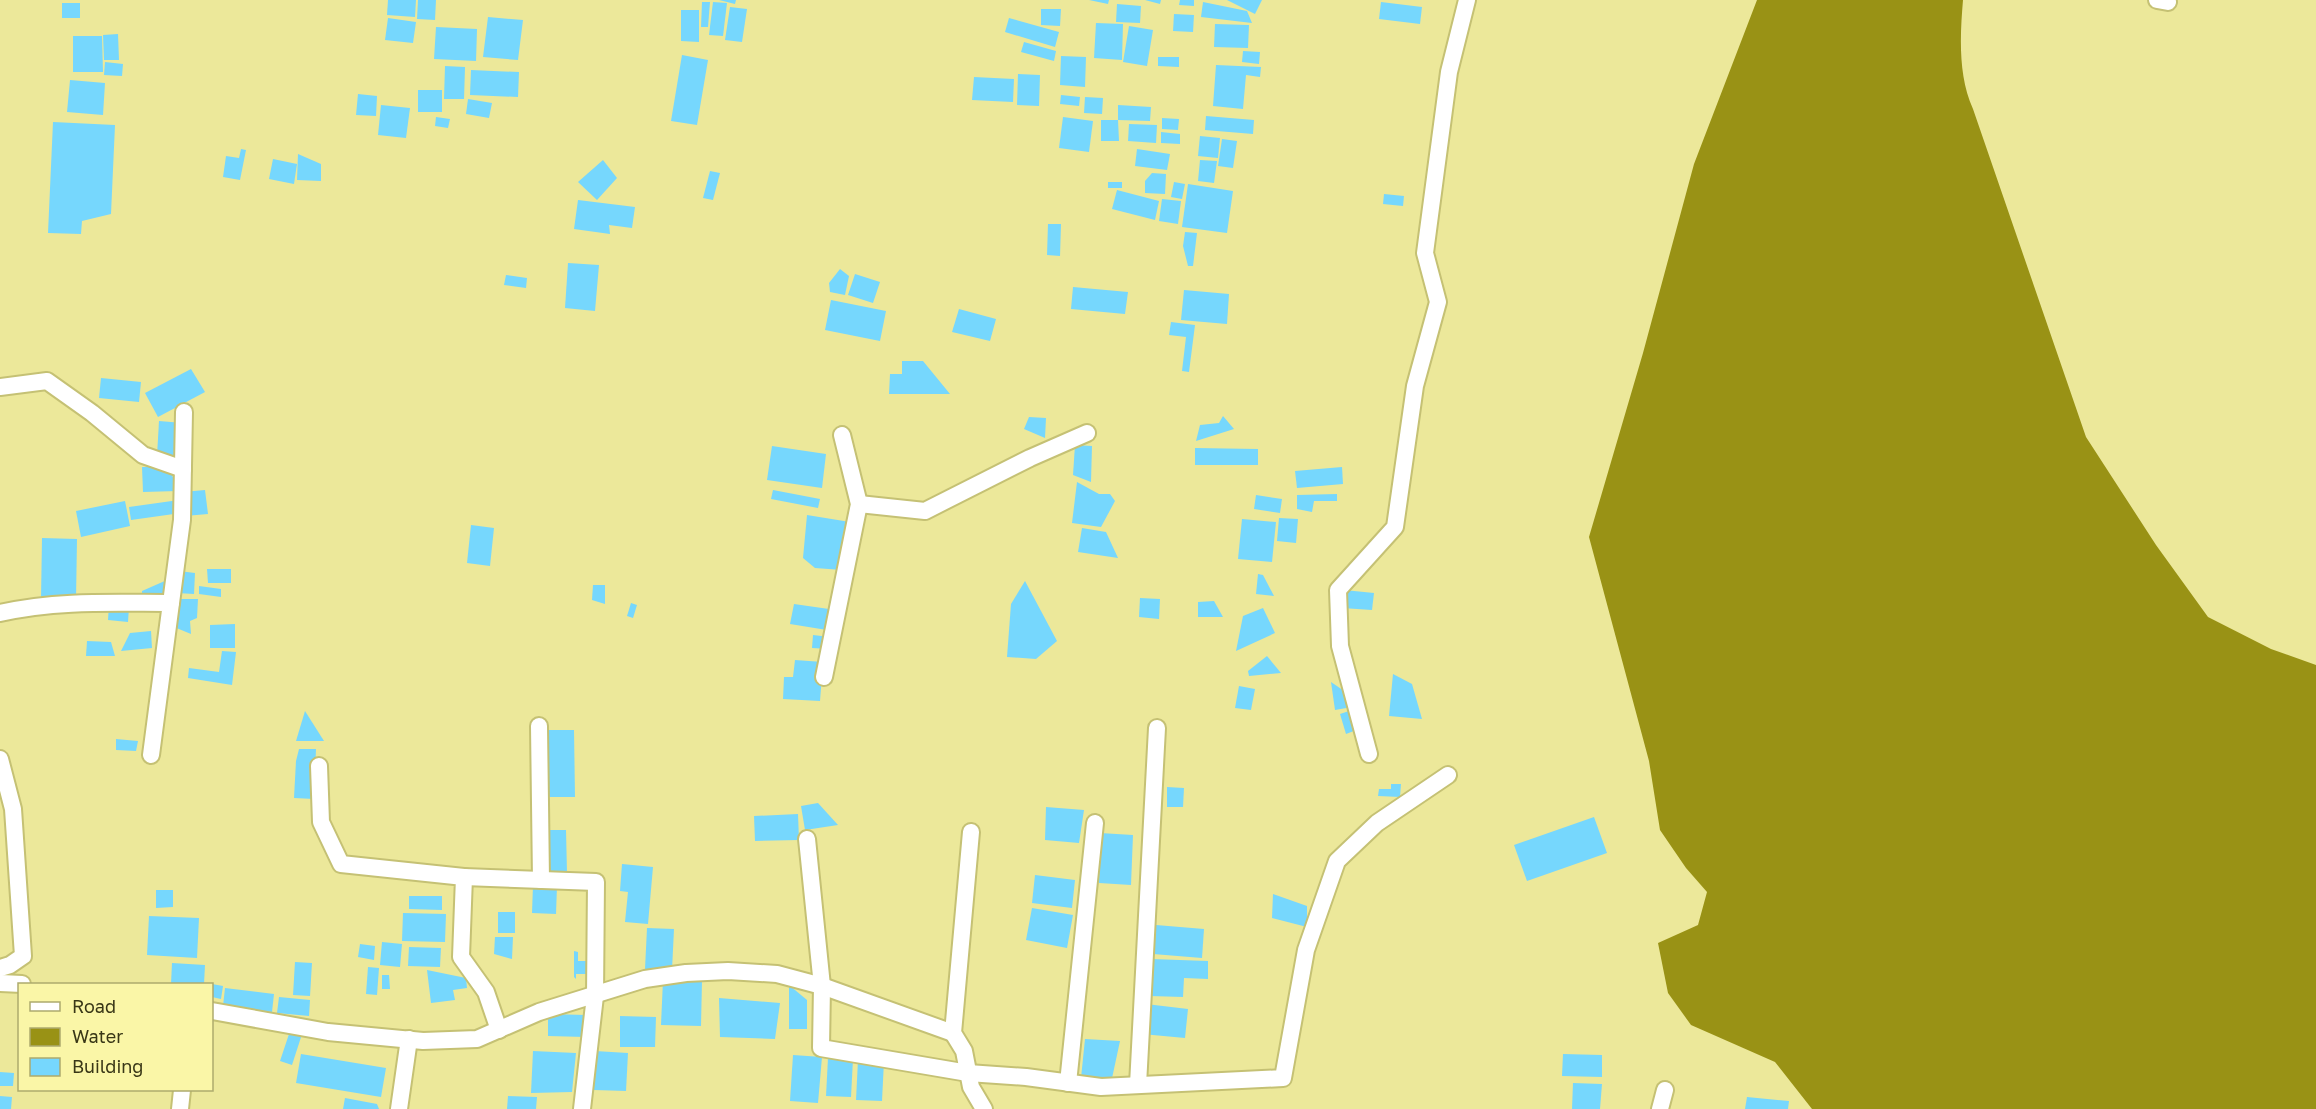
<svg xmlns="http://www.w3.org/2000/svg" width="2316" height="1109" font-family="'Golos Text',sans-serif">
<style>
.water{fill:#999215}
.building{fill:#76d7fd}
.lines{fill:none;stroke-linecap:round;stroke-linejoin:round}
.street-casing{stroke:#c5c174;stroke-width:20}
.street{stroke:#fff;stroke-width:16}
</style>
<rect width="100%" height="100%" fill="#ece89a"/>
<path class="water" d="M 1757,0 L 1963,0 C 1960,36 1958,76 1973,109 L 2086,437 L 2156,545 L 2208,617 L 2271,649 L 2316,665 L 2316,1109 L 1812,1109 L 1775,1062 L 1691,1025 L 1668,993 L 1658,943 L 1698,925 L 1707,892 L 1686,868 L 1660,830 L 1649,761 L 1589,537 L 1643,353 L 1694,164 Z"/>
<g class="building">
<polygon points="388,0 416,0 415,17 387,15"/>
<polygon points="418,0 436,0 435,20 417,19"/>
<polygon points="719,0 736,0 735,4"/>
<polygon points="1089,0 1109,0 1108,4"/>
<polygon points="1145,0 1161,0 1160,4"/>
<polygon points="1180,0 1194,0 1194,6 1179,5"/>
<polygon points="1227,0 1262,0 1255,14"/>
<polygon points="702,2 710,2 708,27 701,27"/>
<polygon points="713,2 727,3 723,36 709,35"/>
<polygon points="1203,2 1247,11 1252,23 1201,17"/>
<polygon points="1381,2 1422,7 1420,24 1379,19"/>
<rect x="62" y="3" width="18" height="15"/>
<polygon points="1117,4 1141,6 1140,23 1116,22"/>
<polygon points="730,7 747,9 742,42 725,40"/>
<polygon points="1041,9 1061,9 1060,26 1041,25"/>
<polygon points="681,10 699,10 699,42 681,41"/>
<polygon points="1174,14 1194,15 1193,32 1173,31"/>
<polygon points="488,17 523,20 518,60 483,57"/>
<polygon points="388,18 416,22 413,43 385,40"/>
<polygon points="1009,18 1059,32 1055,47 1005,32"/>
<polygon points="1096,23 1123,24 1122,60 1094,58"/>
<polygon points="1215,24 1249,25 1248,48 1214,47"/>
<polygon points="1129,26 1153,30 1147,66 1123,62"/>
<polygon points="436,27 477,29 476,61 434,59"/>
<polygon points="118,34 119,60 104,60 103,35"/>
<polygon points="73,36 102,36 103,72 73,72"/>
<polygon points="1024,42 1056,51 1054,61 1021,52"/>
<polygon points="1243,51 1260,52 1259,64 1242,62"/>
<polygon points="682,55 708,60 697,125 671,121"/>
<polygon points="1061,56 1086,57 1085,87 1060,85"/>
<polygon points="1158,57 1179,57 1179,67 1158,66"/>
<polygon points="105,62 123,64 122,76 104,75"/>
<polygon points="1216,65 1261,67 1260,77 1246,75 1243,109 1213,106"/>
<polygon points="445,66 465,67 464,99 444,99"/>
<polygon points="471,70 519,72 518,97 470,95"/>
<polygon points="1018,74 1040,75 1039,106 1017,105"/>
<polygon points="974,77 1014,79 1013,102 972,100"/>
<polygon points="70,80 105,83 103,115 67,112"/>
<rect x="418" y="90" width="24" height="22"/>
<polygon points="358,94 377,96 376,116 356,115"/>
<polygon points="1061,95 1080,97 1079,106 1060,104"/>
<polygon points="1085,97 1103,98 1102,114 1084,113"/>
<polygon points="468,99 492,103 489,118 466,114"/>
<polygon points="381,105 410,108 406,138 378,135"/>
<polygon points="1118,105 1151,107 1150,121 1118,120 1119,141 1101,141 1101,120 1118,120"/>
<polygon points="1206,116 1254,120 1253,134 1205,130"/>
<polygon points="436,117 450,119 448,128 435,126"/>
<polygon points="1063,117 1093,121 1089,152 1059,148"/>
<polygon points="1162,118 1179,119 1178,130 1162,129"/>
<polygon points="53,122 115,125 111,214 82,221 81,234 48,233"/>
<polygon points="1129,124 1157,125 1156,143 1128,141"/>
<polygon points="1161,132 1180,134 1180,144 1161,143"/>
<polygon points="1200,136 1220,138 1218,158 1198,156"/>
<polygon points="1222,139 1237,141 1233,168 1218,166"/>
<polygon points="241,149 246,150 240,180 223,177 226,156 239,158"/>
<polygon points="1137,149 1170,154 1167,170 1135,166"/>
<polygon points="298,154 321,164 321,181 297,180"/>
<polygon points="273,159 297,164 294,184 269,179"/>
<polygon points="603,160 617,178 597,200 578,182"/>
<polygon points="1200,160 1217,161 1214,183 1198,181"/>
<polygon points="710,171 720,173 713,200 703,198"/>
<polygon points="1152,173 1166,174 1165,194 1145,193 1145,181"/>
<rect x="1108" y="182" width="14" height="6"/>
<polygon points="1174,182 1185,184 1182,199 1171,197"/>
<polygon points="1188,184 1233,191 1227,233 1182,227"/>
<polygon points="1117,190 1159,201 1155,220 1112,209"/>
<polygon points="1384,194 1404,196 1403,206 1383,204"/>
<polygon points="1162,199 1181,201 1178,224 1159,221"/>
<polygon points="578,200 635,207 632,228 609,225 610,234 574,229"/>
<polygon points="1048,224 1061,224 1060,256 1047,255"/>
<polygon points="1185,232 1197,233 1193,266 1188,266 1183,246"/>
<polygon points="568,263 599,265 595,311 565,308"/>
<polygon points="840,269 849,276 845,295 830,292 829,283"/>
<polygon points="855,274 880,282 873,303 848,295"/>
<polygon points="506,275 527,278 526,288 504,285"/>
<polygon points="1073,287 1128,292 1125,314 1071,309"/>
<polygon points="1184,290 1229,294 1227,324 1181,320"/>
<polygon points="831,300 886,311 880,341 825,330"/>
<polygon points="959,309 996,319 990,341 952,332"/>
<polygon points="1171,322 1195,325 1189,372 1182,371 1186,337 1169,335"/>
<polygon points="902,361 923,361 950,394 889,394 890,374 902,374"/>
<polygon points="191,369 205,392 158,417 145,393"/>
<polygon points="101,378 141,382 139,402 99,398"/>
<polygon points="1223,416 1234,429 1196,441 1200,425 1219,423"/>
<polygon points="1029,417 1046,418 1045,438 1024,429"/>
<polygon points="159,421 183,423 180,458 157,456"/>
<polygon points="1075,445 1092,446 1091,482 1073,475"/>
<polygon points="772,446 826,454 822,488 767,480"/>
<polygon points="1195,448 1258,449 1258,465 1195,465"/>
<polygon points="142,467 169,467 178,491 143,492"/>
<polygon points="1342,467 1343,484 1297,488 1295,471"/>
<polygon points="1077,482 1099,494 1110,494 1115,501 1101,527 1072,523"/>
<polygon points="205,490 208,514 185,516 183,492"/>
<polygon points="773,490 820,499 818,508 771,499"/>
<polygon points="1337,494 1337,501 1314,501 1312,512 1297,509 1297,495"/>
<polygon points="1256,495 1282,499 1280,513 1254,509"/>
<polygon points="179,500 181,513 131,520 129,507"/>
<polygon points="125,501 130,526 81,537 76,511"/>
<polygon points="807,515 850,522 842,570 815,568 803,558"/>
<polygon points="1279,518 1298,519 1296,543 1277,541"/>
<polygon points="1242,519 1276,522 1272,562 1238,559"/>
<polygon points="471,525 494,528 490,566 467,563"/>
<polygon points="1082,528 1106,532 1118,558 1078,552"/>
<polygon points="42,538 77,539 76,600 41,599"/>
<polygon points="207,569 231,569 231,583 208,583"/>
<polygon points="179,571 195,573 194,594 177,593"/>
<polygon points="1258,574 1263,575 1274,596 1256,594"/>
<polygon points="167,580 167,599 142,599 142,591"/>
<polygon points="1025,581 1057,641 1036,659 1007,657 1011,604"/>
<polygon points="593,585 605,585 605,604 592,600"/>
<polygon points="199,586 221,589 221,597 199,594"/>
<polygon points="1344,590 1374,593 1372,610 1342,608"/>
<polygon points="1140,598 1160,599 1159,619 1139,617"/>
<polygon points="175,599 198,599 197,618 190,621 191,634 174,627"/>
<polygon points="1214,601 1223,617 1198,617 1198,602"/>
<polygon points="631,603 637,605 633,618 627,616"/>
<polygon points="794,604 836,610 833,631 790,624"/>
<polygon points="109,605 129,607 128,622 108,620"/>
<polygon points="1263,608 1275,633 1236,651 1243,616"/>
<polygon points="235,624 235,648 210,648 210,625"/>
<polygon points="151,631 152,648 121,651 130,633"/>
<polygon points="813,635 830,637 829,649 812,648"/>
<polygon points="87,641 111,642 115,656 86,656"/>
<polygon points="222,651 236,652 232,685 188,678 189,668 219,672"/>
<polygon points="1267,656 1281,673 1249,676 1248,671"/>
<polygon points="795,660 823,662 820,701 783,699 784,677 793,677"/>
<polygon points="1393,674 1412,684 1422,719 1389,716"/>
<polygon points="1331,682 1350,695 1352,707 1335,710"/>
<polygon points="1239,686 1255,689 1251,710 1235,708"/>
<polygon points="1352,710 1359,729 1346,734 1340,714"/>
<polygon points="305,711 324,741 296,741"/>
<polygon points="543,730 574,730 575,797 544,797"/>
<polygon points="116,739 138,741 136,751 116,750"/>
<polygon points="299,749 316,749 314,799 294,798 296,761"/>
<polygon points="1391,784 1401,784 1400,797 1378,796 1379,789 1391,789"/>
<polygon points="1167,787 1184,788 1183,807 1167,807"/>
<polygon points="818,803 838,825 805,830 801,806"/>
<polygon points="1046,807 1084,810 1079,843 1045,840"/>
<polygon points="798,814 799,840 755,841 754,816"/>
<polygon points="1594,817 1607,853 1527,881 1514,845"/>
<polygon points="546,830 566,830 567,873 550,873 550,859 546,859"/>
<polygon points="1100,833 1133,835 1131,885 1099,883"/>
<polygon points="622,864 653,867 648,924 625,922 628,892 620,891"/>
<polygon points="1035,875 1075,880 1072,908 1032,903"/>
<polygon points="533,885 557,886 556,914 532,913"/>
<polygon points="156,890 173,890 173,907 156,908"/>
<polygon points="1273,894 1307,906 1307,927 1272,918"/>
<polygon points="409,896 442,896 442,910 409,909"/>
<polygon points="1032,908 1073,915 1067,948 1026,940"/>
<rect x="498" y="912" width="17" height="21"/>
<polygon points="403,913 446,914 445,942 402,941"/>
<polygon points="149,916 199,918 197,958 147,955"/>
<polygon points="1156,925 1204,929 1202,958 1153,954"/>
<polygon points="647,928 674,929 672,970 645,969"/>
<polygon points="495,937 513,937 512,959 494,954"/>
<polygon points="382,942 402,944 400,967 380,965"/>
<polygon points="360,944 375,946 374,960 358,957"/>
<polygon points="409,947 441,948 440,967 408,966"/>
<polygon points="574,951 578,952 578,961 591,961 591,974 576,974 576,979 574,977"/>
<polygon points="1151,959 1208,961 1208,979 1184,978 1183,997 1150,996"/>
<polygon points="295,962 312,963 310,996 293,995"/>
<polygon points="172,963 205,965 204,984 171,984"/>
<polygon points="368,967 379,968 377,995 366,994"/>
<polygon points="427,970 466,978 467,988 453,990 455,1000 431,1003"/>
<polygon points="382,975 389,975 390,989 382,989"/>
<polygon points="663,980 702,981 701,1026 661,1025"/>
<polygon points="212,984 223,986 221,999 212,997"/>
<polygon points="789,985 807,1000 807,1029 789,1029"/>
<polygon points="225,988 274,994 272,1012 223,1006"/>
<polygon points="279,997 310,1000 309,1016 277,1013"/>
<polygon points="719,998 780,1003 775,1039 720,1037"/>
<polygon points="1146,1004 1188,1009 1185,1038 1142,1034"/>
<polygon points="548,1014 586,1015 585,1037 548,1036"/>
<polygon points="620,1016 656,1017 655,1047 620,1047"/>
<polygon points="291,1028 303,1031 292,1065 280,1061"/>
<polygon points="1085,1039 1120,1041 1111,1083 1081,1078"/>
<polygon points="533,1051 576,1053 572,1092 531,1093"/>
<polygon points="595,1051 628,1053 626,1091 594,1090"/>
<polygon points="301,1054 386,1068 381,1097 296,1083"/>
<polygon points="1563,1054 1602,1055 1602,1077 1562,1076"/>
<polygon points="793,1055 822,1057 818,1103 790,1101"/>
<polygon points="828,1058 853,1059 851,1097 826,1096"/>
<polygon points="858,1060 884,1061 882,1101 856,1100"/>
<polygon points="0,1072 14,1073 13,1086 0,1086"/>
<polygon points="1573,1083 1602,1084 1600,1109 1572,1109"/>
<polygon points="0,1096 12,1097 11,1109 0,1109"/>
<polygon points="508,1096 537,1097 536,1109 507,1109"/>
<polygon points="1747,1097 1789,1101 1788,1109 1745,1109"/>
<polygon points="345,1098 377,1104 379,1109 343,1109"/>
</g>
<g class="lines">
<defs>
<g id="street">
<polyline points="2157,0 2168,2"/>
<polyline points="0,387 47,381 92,413 143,455 183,469"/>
<polyline points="859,504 925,511 1030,458 1087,433"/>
<polyline points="171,603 182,520 184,412"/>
<path d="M 0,613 C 57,600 113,603 171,603 L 151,755"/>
<polyline points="824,677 859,504 842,435"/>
<polyline points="539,726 541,880"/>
<polyline points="1369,754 1340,646 1338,590 1395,527 1415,386 1438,302 1425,253 1449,72 1467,0"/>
<polyline points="0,759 13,809 23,956 10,965 0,968"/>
<polyline points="319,766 321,822 341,864 464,877 461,957 486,992 499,1030"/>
<polyline points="971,832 953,1033 964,1051 971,1087 984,1109"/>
<polyline points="807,839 822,986 821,1048 968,1073 1026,1077 1101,1087 1283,1078 1306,950 1337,861 1377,823 1448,775"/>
<polyline points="464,877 596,882 595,996 582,1109"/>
<polyline points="0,983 22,984"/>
<polyline points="212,1011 328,1032 423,1041 477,1039 539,1012 645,979 686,973 728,971 777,974 822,986 953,1033"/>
<polyline points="1068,1083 1095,823"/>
<polyline points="1138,1085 1157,728"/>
<polyline points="180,1109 182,1090"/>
<polyline points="399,1109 409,1039"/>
<polyline points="1660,1109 1665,1090"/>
</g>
</defs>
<use href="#street" class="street-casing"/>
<use href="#street" class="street"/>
</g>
<rect x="18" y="983" width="195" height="108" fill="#faf6a7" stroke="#adaa6d" stroke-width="1.5"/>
<rect x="30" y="1002" width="30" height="9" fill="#ffffff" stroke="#adaa6d" stroke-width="1.5"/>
<text x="72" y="1013" font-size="18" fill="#393717">Road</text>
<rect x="30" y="1028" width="30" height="18" fill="#999215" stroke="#adaa6d" stroke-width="1.5"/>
<text x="72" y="1043" font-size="18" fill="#393717">Water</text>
<rect x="30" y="1058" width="30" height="18" fill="#76d7fd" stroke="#adaa6d" stroke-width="1.5"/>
<text x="72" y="1073" font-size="18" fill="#393717">Building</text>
</svg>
